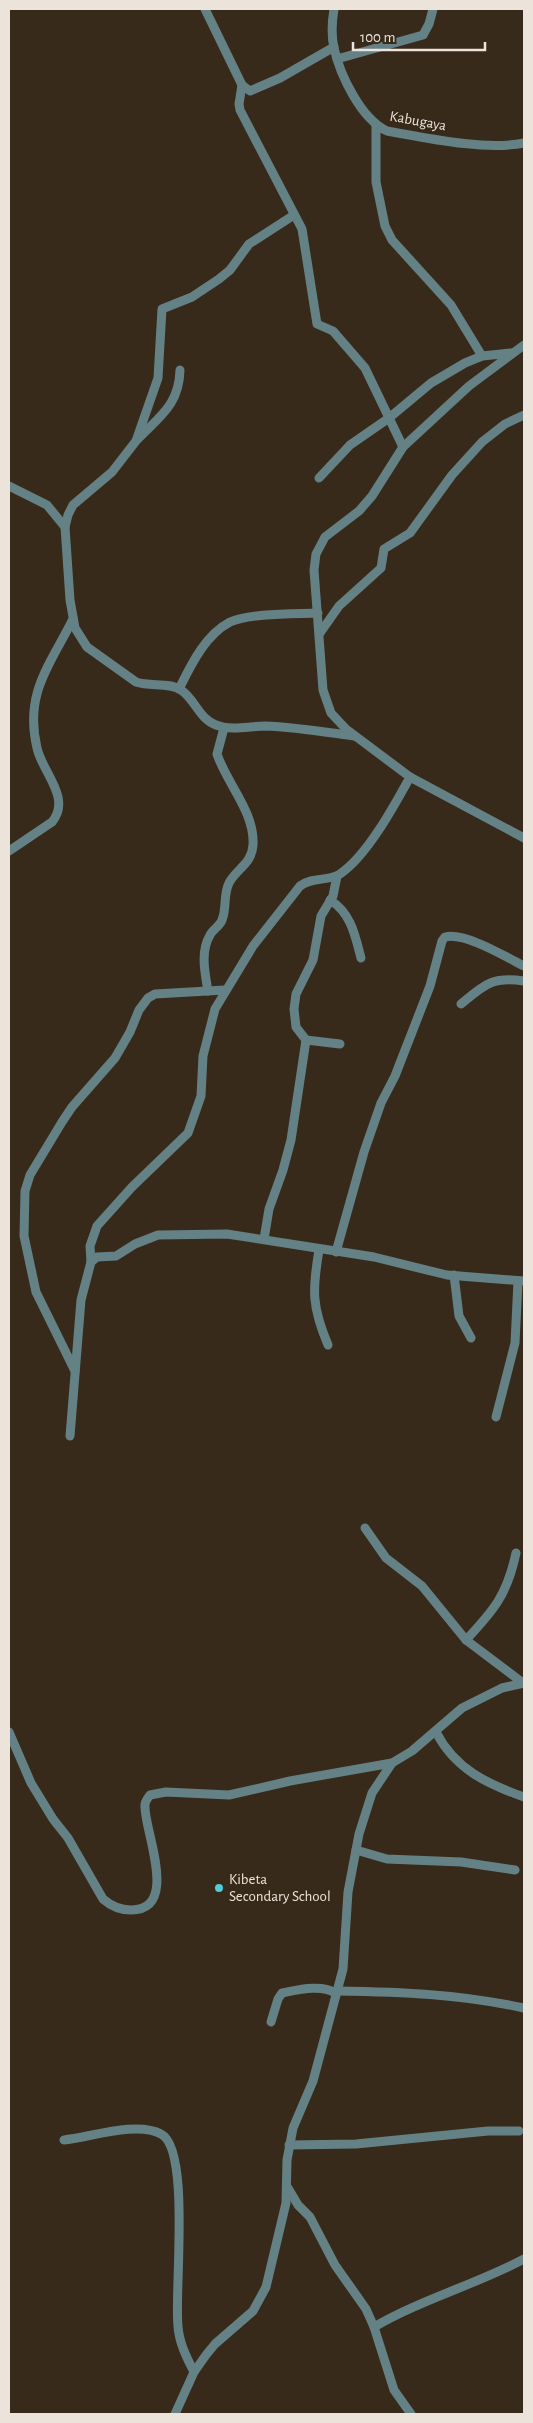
<svg xmlns="http://www.w3.org/2000/svg" width="533" height="2423" font-family="'Alegreya Sans',sans-serif">
<style>
.lines{fill:none;stroke-linecap:round;stroke-linejoin:round}
.minor{stroke:#648185;stroke-width:9}
.poi-dot{fill:#52cbda;stroke:#372a1a;stroke-width:2}
.labels{text-anchor:middle;dominant-baseline:central;stroke-width:4.5;stroke-linejoin:round;paint-order:stroke}
.street-label{font-size:15px;fill:#ece3da;stroke:#372a1a}
.poi-label{font-size:15px;fill:#ece3da;stroke:#372a1a;text-anchor:start}
</style>
<rect width="100%" height="100%" fill="#372a1a"/>
<g class="lines">
<g class="minor">
<polyline points="205,9 242,85 250,91 280,78 334,47"/>
<path d="M 334,9 C 332,21 331,35 334,48 C 340,75 361,119 387,131 C 426,138 486,151 524,143"/>
<polyline points="337,59 423,35 429,24 433,9"/>
<polyline points="242,85 239,104 240,110 302,229 317,324 333,331 365,368 403,447"/>
<polyline points="376,126 376,182 385,226 392,240 451,305 482,356"/>
<path d="M 294,215 L 249,244 L 230,270 L 219,279 L 192,297 L 162,309 L 158,378 L 136,441 L 112,472 L 73,505 L 68,515 L 65,527 L 70,600 L 75,628 L 87,647 L 136,682 C 150,687 169,682 181,690 C 195,699 199,719 216,725 C 231,731 250,726 265,726 C 295,727 325,732 354,736"/>
<polyline points="524,345 469,386 403,447 372,496 359,511 325,537 316,554 314,570 323,690 331,713 346,729 410,777 524,838"/>
<path d="M 138,439 C 160,416 179,405 180,370"/>
<polyline points="319,478 350,445 389,418 431,383 465,363 482,356 511,353"/>
<polyline points="9,486 47,505 65,527"/>
<polyline points="320,633 339,606 381,568 384,549 410,533 452,475 482,442 505,424 524,415"/>
<path d="M 179,689 C 191,665 205,635 230,622 C 249,613 296,614 318,613"/>
<path d="M 9,851 L 52,822 C 72,798 42,772 37,748 C 24,693 50,665 73,619"/>
<polyline points="337,876 333,896 321,916 313,960 296,994 294,1009 296,1027 306,1040 340,1044"/>
<path d="M 330,900 C 351,913 355,935 361,958"/>
<path d="M 208,991 C 205,973 200,952 210,935 C 213,929 220,926 222,920 C 227,908 223,895 229,883 C 236,869 252,864 253,845 C 255,812 227,784 217,754 L 224,728"/>
<path d="M 461,1004 C 484,985 492,976 524,981"/>
<polyline points="264,1239 269,1209 283,1170 291,1140 306,1040"/>
<path d="M 319,1250 C 312,1291 312,1307 328,1345"/>
<path d="M 336,1252 L 364,1152 L 381,1103 L 395,1076 L 430,986 L 442,941 L 445,937 C 465,932 506,957 524,966"/>
<path d="M 91,1262 L 90,1246 L 97,1226 L 132,1187 L 188,1133 L 201,1096 L 203,1056 L 215,1009 L 253,946 L 300,886 C 314,876 327,882 340,874 C 367,856 394,806 410,777"/>
<polyline points="454,1275 459,1316 471,1338"/>
<polyline points="75,1371 36,1292 24,1236 25,1191 30,1175 62,1122 72,1107 115,1058 130,1032 139,1010 148,998 155,994 225,990"/>
<polyline points="496,1417 515,1343 518,1281"/>
<polyline points="70,1436 81,1300 91,1262 97,1257 116,1256 135,1244 158,1235 227,1234 374,1257 447,1275 524,1281"/>
<polyline points="365,1528 386,1558 422,1586 466,1640 523,1683"/>
<path d="M 466,1640 C 494,1610 507,1595 516,1553"/>
<path d="M 9,1732 L 31,1783 L 53,1819 L 68,1838 L 103,1899 C 111,1906 119,1910 131,1910 C 181,1910 143,1828 145,1805 C 145,1801 148,1798 150,1795 L 166,1792 L 229,1795 L 290,1781 L 392,1763 L 412,1751 L 462,1708 L 502,1688 L 524,1683"/>
<path d="M 436,1732 C 455,1769 487,1784 524,1797"/>
<polyline points="356,1850 387,1859 461,1862 515,1870"/>
<path d="M 336,1991 C 402,1992 459,1994 524,2008"/>
<path d="M 271,2022 L 278,1999 L 282,1993 C 298,1990 321,1984 335,1993"/>
<path d="M 64,2140 C 91,2137 137,2121 161,2134 C 191,2149 174,2293 178,2326 C 179,2343 187,2358 194,2372"/>
<polyline points="289,2145 356,2144 488,2131 519,2131"/>
<polyline points="288,2188 298,2205 310,2217 335,2265 366,2309 374,2327 394,2390 411,2414"/>
<path d="M 374,2327 C 422,2299 475,2285 524,2259"/>
<polyline points="175,2414 194,2372 206,2355 215,2344 253,2311 266,2287 286,2203 287,2160 293,2128 313,2081 343,1969 348,1892 359,1834 372,1793 392,1763"/>
</g>
</g>
<circle class="poi-dot" cx="219" cy="1888" r="5"/>
<g class="labels">
<g class="street-label">
<text transform="translate(418 121) rotate(10)">Kabugaya</text>
</g>
<g class="poi-label">
<text x="229" y="1879">Kibeta<tspan x="229" dy="17">Secondary School</tspan></text>
</g>
</g>
<rect width="533" height="2423" fill="none" stroke="#ece3da" stroke-width="20"/>
<path d="M353 42v8h132v-8" fill="none" stroke="#ece3da" stroke-width="2.5"/>
<text x="360" y="42" font-size="15" fill="#ece3da" stroke="#372a1a" stroke-width="4" paint-order="stroke">100 m</text>
</svg>
